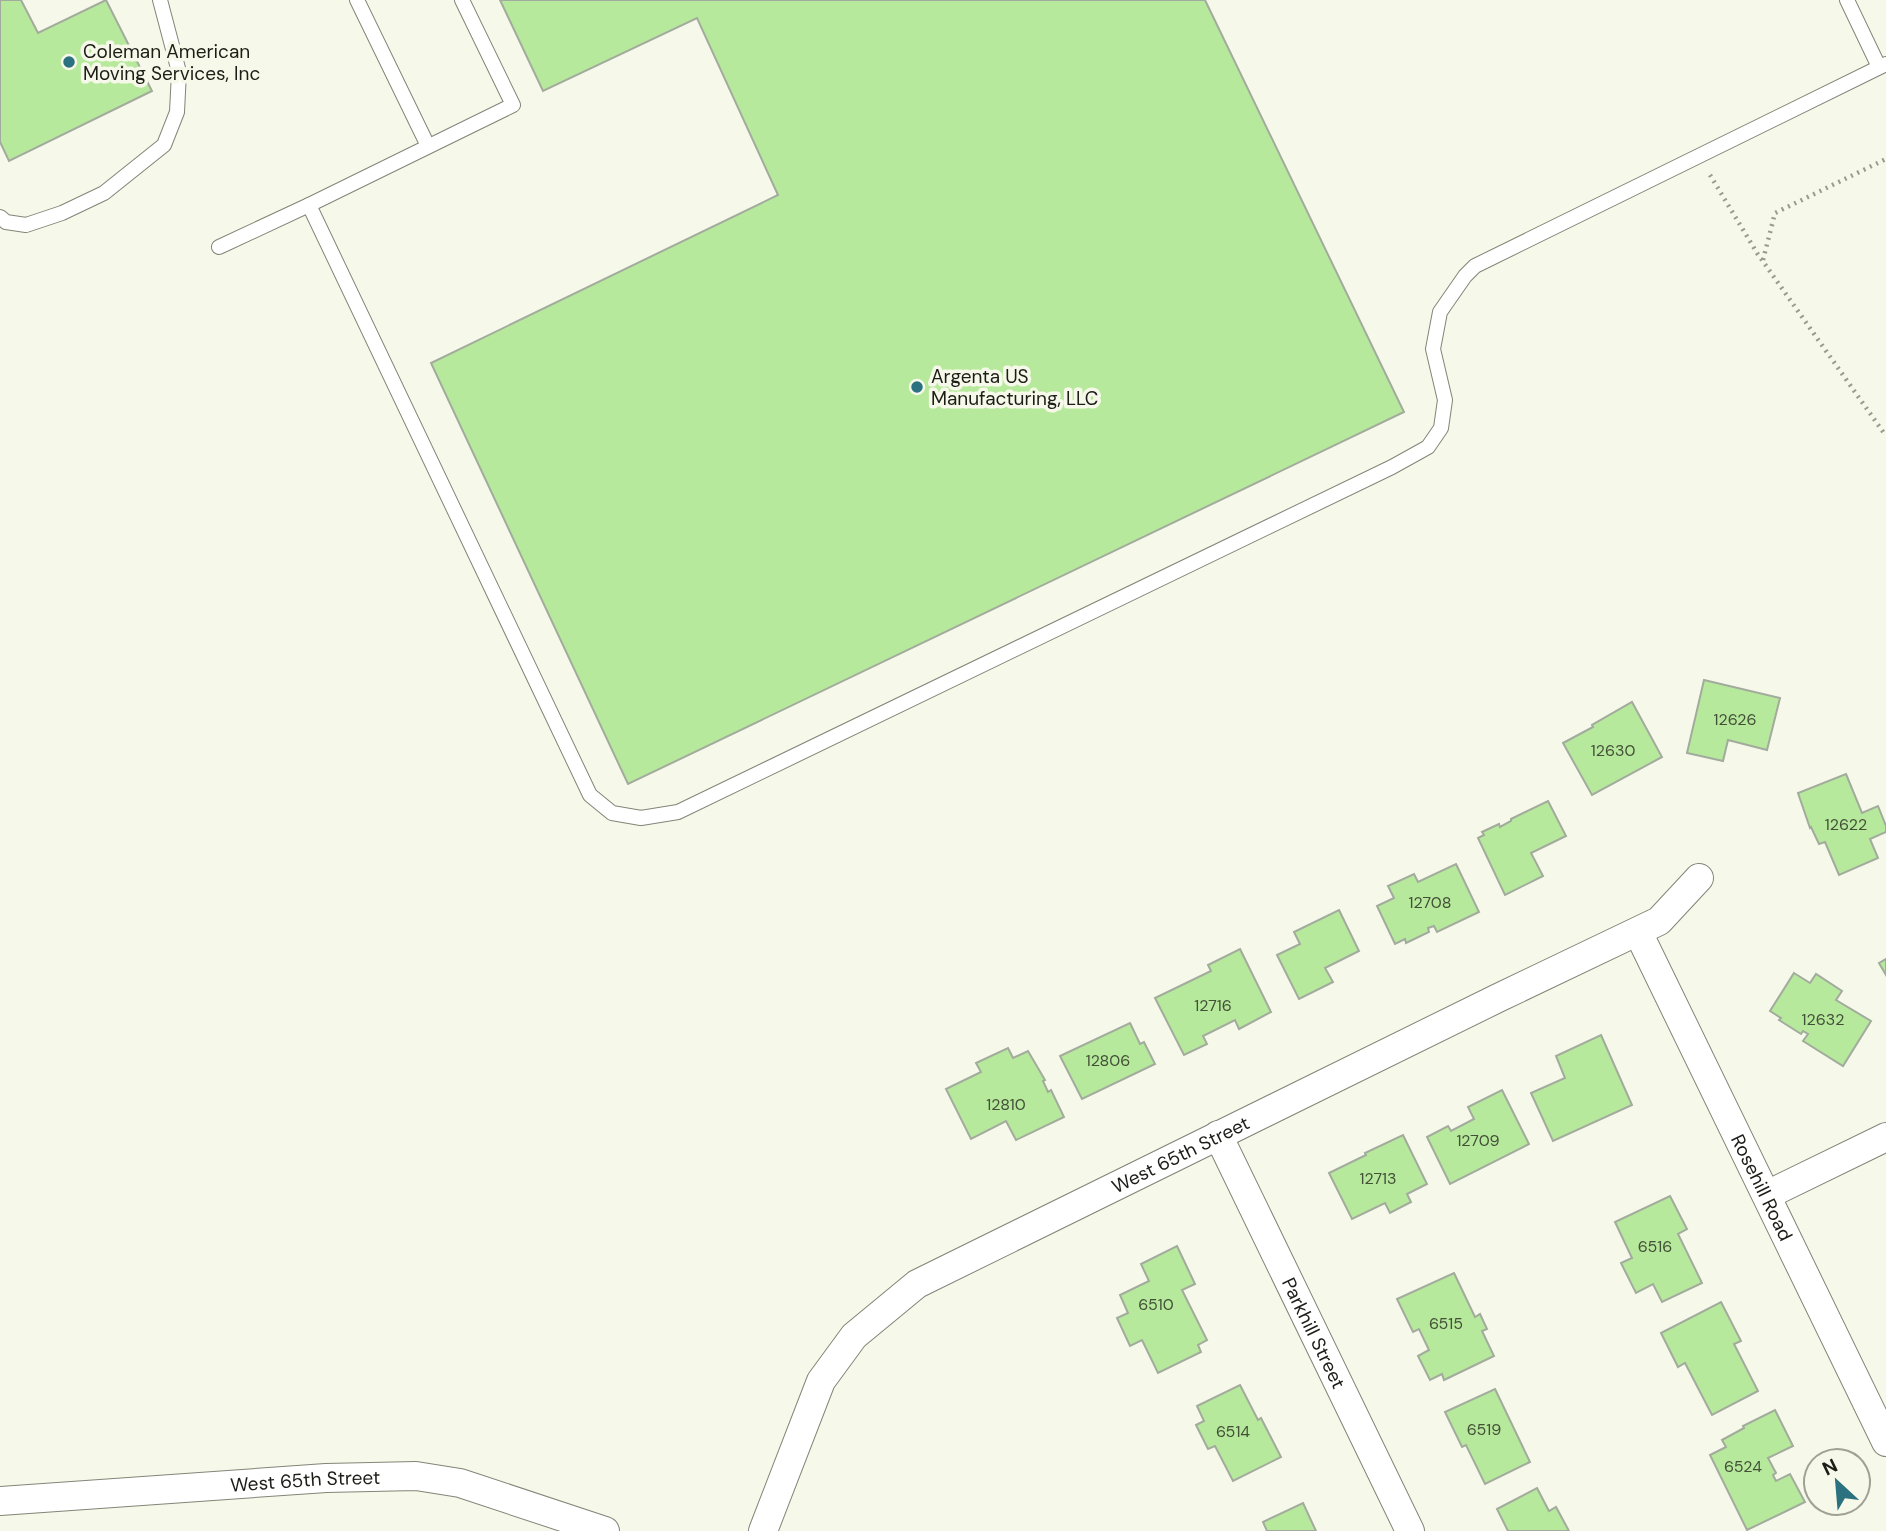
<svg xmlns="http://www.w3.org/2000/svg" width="1886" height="1531" font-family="'DM Sans',sans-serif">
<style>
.building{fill:#b7e99c;stroke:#a2ab9d;stroke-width:2}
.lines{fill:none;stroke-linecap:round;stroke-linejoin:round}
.service-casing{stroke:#828577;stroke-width:16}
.minor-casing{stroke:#828577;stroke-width:30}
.path{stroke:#999b8f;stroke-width:4.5;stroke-dasharray:2 5;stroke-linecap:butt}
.service{stroke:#fff;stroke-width:14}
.minor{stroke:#fff;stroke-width:28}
.poi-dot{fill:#2b717f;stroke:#f6f9e9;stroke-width:2.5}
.labels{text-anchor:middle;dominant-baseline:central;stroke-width:7;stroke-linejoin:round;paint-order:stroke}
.number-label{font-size:16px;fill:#435038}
.poi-label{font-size:19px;fill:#1c1d17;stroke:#f6f9e9;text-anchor:start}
.street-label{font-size:19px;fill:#1c1d17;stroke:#f6f9e9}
</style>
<rect width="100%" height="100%" fill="#f6f9e9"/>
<g class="building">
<polygon points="0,0 21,0 38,33 106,0 152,91 9,161 0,142"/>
<polygon points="500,0 1205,0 1404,412 628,784 431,363 778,195 697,18 543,91"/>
<polygon points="1704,680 1780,698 1767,750 1728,740 1723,761 1687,753"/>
<polygon points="1632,702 1662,757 1592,795 1563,743 1593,727 1592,725"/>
<polygon points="1846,774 1862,813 1878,806 1886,826 1886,832 1870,839 1878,858 1839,875 1825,842 1819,844 1811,827 1810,828 1798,793"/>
<polygon points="1548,801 1566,836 1531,853 1543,876 1505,895 1478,838 1484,835 1482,832 1499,824 1500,827 1511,821 1511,819"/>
<polygon points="1456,864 1479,912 1437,932 1434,926 1428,928 1429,932 1406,943 1405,939 1395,944 1377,906 1394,898 1388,886 1414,874 1418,882"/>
<polygon points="1339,910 1359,951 1325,968 1333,982 1299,999 1277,955 1300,944 1294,932"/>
<polygon points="1240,949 1271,1012 1239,1029 1235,1020 1203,1036 1207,1044 1184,1055 1155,998 1211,971 1208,965"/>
<polygon points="1886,959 1886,975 1879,963"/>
<polygon points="1794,973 1810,983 1816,974 1842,991 1836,1000 1871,1021 1843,1066 1803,1041 1808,1034 1803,1031 1801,1034 1779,1020 1781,1018 1770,1011"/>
<polygon points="1130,1023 1140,1044 1144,1042 1155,1064 1082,1099 1060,1056"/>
<polygon points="1601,1035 1632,1105 1553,1141 1531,1093 1565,1078 1556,1056"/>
<polygon points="1008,1048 1013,1058 1028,1051 1045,1080 1043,1081 1048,1092 1051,1090 1064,1117 1016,1140 1006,1121 971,1139 946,1089 981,1072 976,1063"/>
<polygon points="1502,1090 1529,1144 1450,1184 1427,1137 1448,1126 1451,1131 1474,1119 1468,1107"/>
<polygon points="1403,1135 1427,1184 1407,1194 1411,1202 1390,1213 1385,1203 1352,1219 1329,1173 1366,1155 1365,1153"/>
<polygon points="1670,1196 1687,1229 1678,1234 1702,1283 1662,1302 1653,1284 1636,1293 1621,1263 1632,1258 1615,1222"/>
<polygon points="1177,1246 1195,1284 1182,1290 1207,1340 1198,1345 1201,1352 1158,1373 1142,1340 1130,1346 1117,1318 1128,1313 1120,1295 1149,1281 1141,1264"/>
<polygon points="1454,1273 1475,1317 1480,1314 1487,1329 1482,1331 1494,1356 1444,1380 1442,1374 1430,1380 1418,1356 1429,1350 1419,1329 1413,1332 1397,1299"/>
<polygon points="1721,1302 1741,1341 1734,1344 1758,1391 1712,1415 1685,1363 1678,1367 1661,1333"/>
<polygon points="1240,1385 1258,1420 1261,1418 1281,1457 1233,1481 1215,1446 1208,1449 1196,1425 1204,1421 1197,1406"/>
<polygon points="1495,1389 1530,1462 1485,1484 1466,1445 1462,1447 1445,1412"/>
<polygon points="1775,1410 1793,1446 1768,1458 1776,1473 1773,1475 1776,1481 1790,1474 1805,1502 1747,1530 1710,1455 1726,1447 1722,1440 1744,1428 1743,1426"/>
<polygon points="1537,1488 1549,1511 1556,1507 1569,1531 1508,1531 1497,1509"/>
<polygon points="1303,1503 1316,1531 1267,1531 1263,1522"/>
</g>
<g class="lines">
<defs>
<g id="service">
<polyline points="357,0 428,146"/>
<polyline points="1847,0 1879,67"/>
<polyline points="309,205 590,795 612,813 641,818 678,812 1392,467 1428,447 1441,428 1445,400 1433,349 1440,312 1465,276 1475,266 1886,64"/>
<polyline points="0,217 6,222 26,225 62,213 104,193 164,145 177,112 179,72 160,0"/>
<polyline points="219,247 309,205 513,105 462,0"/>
</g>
<g id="minor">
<path id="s1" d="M 1638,932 L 1886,1442"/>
<path id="s2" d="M 1218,1135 L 1410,1531"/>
<polyline points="1767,1195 1886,1137"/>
<path id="s3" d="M 0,1501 L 326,1478 L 416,1476 L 460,1483 L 605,1531"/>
<path id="s4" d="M 763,1531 L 821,1381 L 854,1336 L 917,1284 L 1498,998 L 1659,921 L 1699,878"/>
</g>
</defs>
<use href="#service" class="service-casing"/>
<use href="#minor" class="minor-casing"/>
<g class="path">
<polyline points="1710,175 1757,253 1886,436"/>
<polyline points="1763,260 1775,213 1886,159"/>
</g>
<use href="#service" class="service"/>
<use href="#minor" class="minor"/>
</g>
<g class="poi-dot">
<circle cx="69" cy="62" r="7"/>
<circle cx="917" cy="387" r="7"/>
</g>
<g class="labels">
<g class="number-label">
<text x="1735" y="719">12626</text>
<text x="1613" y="750">12630</text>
<text x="1846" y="824">12622</text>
<text x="1430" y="902">12708</text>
<text x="1213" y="1005">12716</text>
<text x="1823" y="1019">12632</text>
<text x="1108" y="1060">12806</text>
<text x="1006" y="1104">12810</text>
<text x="1478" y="1140">12709</text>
<text x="1378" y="1178">12713</text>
<text x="1655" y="1246">6516</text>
<text x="1156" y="1304">6510</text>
<text x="1446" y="1323">6515</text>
<text x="1484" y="1429">6519</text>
<text x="1233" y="1431">6514</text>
<text x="1743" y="1466">6524</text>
</g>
<g class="poi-label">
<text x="83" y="51">Coleman American<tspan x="83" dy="22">Moving Services, Inc</tspan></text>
<text x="931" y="376">Argenta US<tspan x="931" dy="22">Manufacturing, LLC</tspan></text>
</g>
<g class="street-label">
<text stroke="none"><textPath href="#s4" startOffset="592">West 65th Street</textPath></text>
<text stroke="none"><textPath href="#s1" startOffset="284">Rosehill Road</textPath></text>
<text stroke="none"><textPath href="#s2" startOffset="220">Parkhill Street</textPath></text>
<text stroke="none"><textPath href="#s3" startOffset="306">West 65th Street</textPath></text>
</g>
</g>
<g transform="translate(1837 1482) rotate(334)"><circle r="33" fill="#f6f9e9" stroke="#9fa195" stroke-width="2"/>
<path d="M0-5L12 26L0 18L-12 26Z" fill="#2b717f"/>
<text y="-10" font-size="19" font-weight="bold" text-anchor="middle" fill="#1c1d17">N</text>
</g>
</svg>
